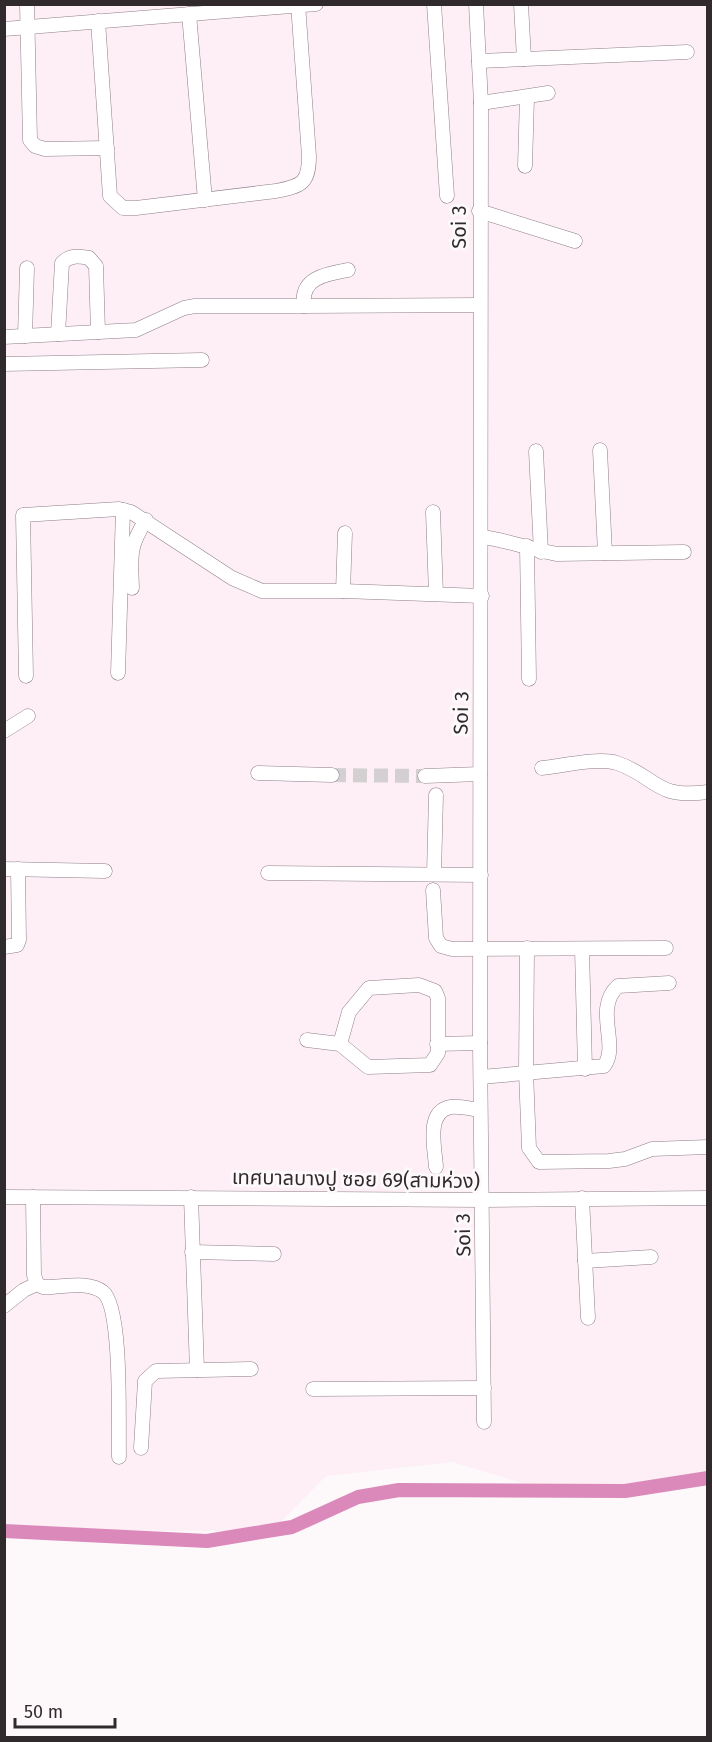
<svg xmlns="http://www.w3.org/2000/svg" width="712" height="1742" font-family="'Fira Sans','Noto Sans Thai',sans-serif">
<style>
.built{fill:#feeef6}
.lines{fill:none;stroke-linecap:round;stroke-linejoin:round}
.canal{stroke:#db89ba;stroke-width:14}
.minor-tunnel{stroke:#d4d0d2;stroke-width:14;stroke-dasharray:14 7;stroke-linecap:butt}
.minor-casing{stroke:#8e7e87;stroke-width:15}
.minor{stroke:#fff;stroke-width:14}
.labels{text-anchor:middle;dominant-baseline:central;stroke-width:6;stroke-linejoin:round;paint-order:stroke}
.street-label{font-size:20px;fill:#312a2d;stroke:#fdf9fb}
</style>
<rect width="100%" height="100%" fill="#fdf9fb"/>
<polygon class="built" points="5,5 707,5 707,1474 556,1493 452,1462 326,1476 272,1531 5,1530"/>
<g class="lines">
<polyline class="canal" points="4,1531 207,1541 292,1527 358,1497 399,1490 625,1491 708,1478"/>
<polyline class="minor-tunnel" points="332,775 425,776"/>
<defs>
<g id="minor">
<polyline points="27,4 30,140 35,146 45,149 107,148"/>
<polyline points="434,4 447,196"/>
<polyline points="476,4 481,103 480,1043 484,1422"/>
<polyline points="521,4 524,59"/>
<polyline points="189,14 205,200"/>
<path d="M 98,21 L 110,196 L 123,208 L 136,208 L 276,191 C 302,186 309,183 309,156 L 298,4"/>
<polyline points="4,29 316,4"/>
<polyline points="479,61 687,52"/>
<polyline points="481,103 548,93"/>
<polyline points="525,166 527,97"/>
<polyline points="479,211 575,241"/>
<polyline points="304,306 480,305"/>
<path d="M 58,334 L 62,263 C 70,255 78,256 89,258 L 96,266 L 98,332"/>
<polyline points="25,336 27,268"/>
<path d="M 4,337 L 136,330 L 184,308 L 195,306 L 304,306 C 300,278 325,274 348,270"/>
<polyline points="4,364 202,360"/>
<polyline points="600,450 605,553"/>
<polyline points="536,451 541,552"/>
<polyline points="433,512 436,594"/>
<path d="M 482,537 C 508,540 531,550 557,554 L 684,552"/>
<polyline points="527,546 529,679"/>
<path d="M 132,588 C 131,557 128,548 146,520"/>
<polyline points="343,591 345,533"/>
<polyline points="118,673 123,510"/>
<polyline points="26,676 23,515 119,509 131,512 232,578 262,591 343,591 482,596"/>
<polyline points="4,731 28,716"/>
<path d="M 542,768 C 562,766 599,757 617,763 C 659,778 654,799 708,792"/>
<polyline points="258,773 332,775"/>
<polyline points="425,776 480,774"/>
<polyline points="4,869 105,871"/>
<polyline points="268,873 481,875"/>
<polyline points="434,874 436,795"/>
<polyline points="433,890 436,938 441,946 452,949 666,948"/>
<polyline points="4,947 17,945 19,940 18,869"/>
<polyline points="527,948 526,1072 529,1148 539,1162 609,1161 625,1159 652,1149 708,1147"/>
<polyline points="582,949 585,1069"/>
<polyline points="307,1040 340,1044 368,1067 430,1065 438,1053 438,998 435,991 419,985 369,988 349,1012 340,1044"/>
<polyline points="437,1044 480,1043"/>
<path d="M 481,1077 L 604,1066 C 620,1045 593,1009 618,986 L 669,983"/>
<path d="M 436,1167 C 435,1149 425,1111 451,1107 C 460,1106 472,1109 480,1110"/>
<polyline points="4,1197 482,1200 708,1198"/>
<path d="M 33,1197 L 34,1275 L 37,1284 L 43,1287 C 61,1288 87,1280 103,1292 C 123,1308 118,1428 119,1457"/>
<polyline points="191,1197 197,1370"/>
<polyline points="582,1198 588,1318"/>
<polyline points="192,1252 274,1254"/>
<polyline points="585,1261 651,1257"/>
<polyline points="4,1306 24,1290 37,1284"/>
<polyline points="313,1389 484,1388"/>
<polyline points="141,1448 145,1381 156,1371 251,1369"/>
</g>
</defs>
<use href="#minor" class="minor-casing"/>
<use href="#minor" class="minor"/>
</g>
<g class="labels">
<g class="street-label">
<text transform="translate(459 227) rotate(-90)">Soi 3</text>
<text transform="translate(461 713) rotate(-89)">Soi 3</text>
<text transform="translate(356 1179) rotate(1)">เทศบาลบางปู ซอย 69(สามห่วง)</text>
<text transform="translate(463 1235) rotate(-91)">Soi 3</text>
</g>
</g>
<rect width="712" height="1742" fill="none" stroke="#312a2d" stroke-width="12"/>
<path d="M15 1718v9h100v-9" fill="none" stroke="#312a2d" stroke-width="3"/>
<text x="24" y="1718" font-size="18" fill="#312a2d" stroke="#fdf9fb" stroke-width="4.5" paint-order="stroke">50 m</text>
</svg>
